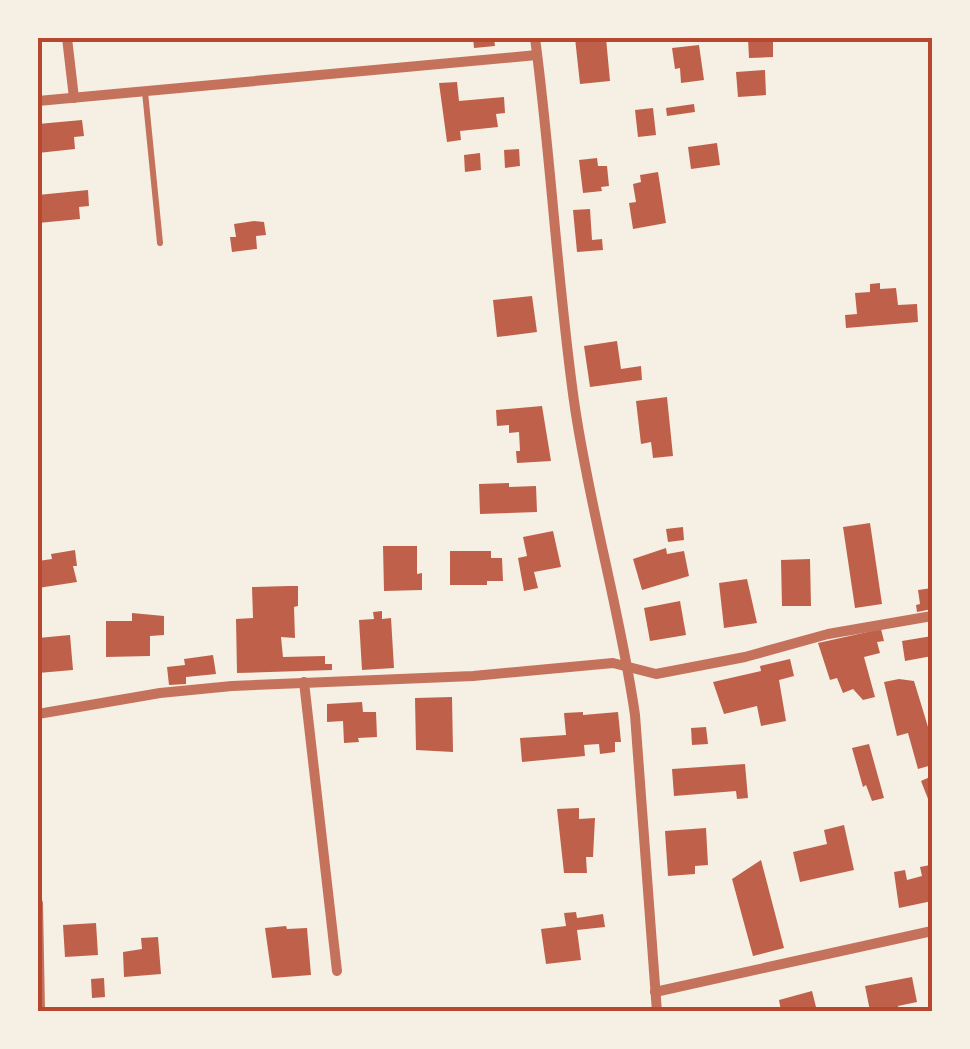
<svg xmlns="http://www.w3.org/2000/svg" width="970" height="1049" font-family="Helvetica,sans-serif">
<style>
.building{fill:#bf614a}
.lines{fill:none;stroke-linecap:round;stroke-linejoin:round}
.service{stroke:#c5725c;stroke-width:6}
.minor{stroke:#c5725c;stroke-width:10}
.neatline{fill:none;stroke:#b5482f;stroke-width:4}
</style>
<rect width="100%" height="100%" fill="#f6efe4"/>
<g class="building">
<polygon points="473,38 494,38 495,46 474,48"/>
<polygon points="575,38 606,38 610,81 580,84"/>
<polygon points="748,38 773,38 773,57 749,58"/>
<polygon points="699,45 704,80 681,83 680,68 675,69 672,48"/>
<polygon points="765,70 766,95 738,97 736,72"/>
<polygon points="457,82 459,101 504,97 505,113 496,114 498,127 460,131 461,140 447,142 439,83"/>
<polygon points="694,104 695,112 667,116 666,108"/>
<polygon points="653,108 656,135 638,137 635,110"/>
<polygon points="82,120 84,136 74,137 75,149 38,153 38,124"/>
<polygon points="717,143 720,165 691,169 688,147"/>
<polygon points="519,149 520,166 505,168 504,150"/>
<polygon points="480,153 481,170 465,172 464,155"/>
<polygon points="597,158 598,166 607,166 609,186 601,187 602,191 583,193 579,160"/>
<polygon points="658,172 666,223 633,229 629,203 636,202 633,184 641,182 640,175"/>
<polygon points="88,190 89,206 79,207 80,219 38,223 38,195"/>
<polygon points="590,209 592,240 602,239 603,250 577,252 573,210"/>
<polygon points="254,221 264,222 266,235 256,236 257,249 232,252 230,237 236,237 234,224"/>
<polygon points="880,283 880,289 896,288 898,305 917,304 918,322 846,328 845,315 857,314 855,293 870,292 870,284"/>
<polygon points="532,296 537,332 497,337 493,300"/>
<polygon points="617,341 621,369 641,366 642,380 590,387 584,346"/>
<polygon points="667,397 673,456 653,458 651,442 641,444 636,401"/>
<polygon points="542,406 551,461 517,463 516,451 520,451 519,432 509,433 509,425 497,426 496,410"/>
<polygon points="509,483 509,487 536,486 537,512 480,514 479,484"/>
<polygon points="870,523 882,604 855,608 843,527"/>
<polygon points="683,527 684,540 668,542 666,529"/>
<polygon points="553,531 561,567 534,572 538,588 524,591 518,558 527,556 523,537"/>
<polygon points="383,546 417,546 417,574 422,573 422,590 384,591"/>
<polygon points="666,548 667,554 684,551 689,576 642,590 633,559"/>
<polygon points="75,550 77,566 73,566 77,582 38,588 38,561 52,559 51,554"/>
<polygon points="450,551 491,551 491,558 502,558 503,581 487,581 487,585 450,585"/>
<polygon points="810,559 811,606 782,606 781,560"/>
<polygon points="747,579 757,623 724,628 719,583"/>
<polygon points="289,586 298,586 298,606 294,607 295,638 281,637 283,657 325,656 325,664 332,664 332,670 237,673 236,619 253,618 252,587"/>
<polygon points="932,588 932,609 917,612 916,605 920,604 918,590"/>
<polygon points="680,601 686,635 650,641 644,608"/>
<polygon points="382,611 382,619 391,618 394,668 362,670 359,620 374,619 373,612"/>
<polygon points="132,613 164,616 164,635 150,636 150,656 106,657 106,621 132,621"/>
<polygon points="881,629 884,641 877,642 880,653 864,657 875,697 863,700 853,689 843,693 837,678 830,680 818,643"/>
<polygon points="70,635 73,670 38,673 38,638"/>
<polygon points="932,636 932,656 905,661 902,641"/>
<polygon points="213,655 216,674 186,677 186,684 169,685 167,667 185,665 184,659"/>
<polygon points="790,659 794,676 779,680 786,721 761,726 757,706 724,714 713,682 761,671 760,666"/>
<polygon points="899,679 914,681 932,740 932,765 918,769 908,733 897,736 884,682"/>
<polygon points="452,697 453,752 416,750 415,698"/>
<polygon points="362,702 363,712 376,712 377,737 358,738 359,742 344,743 343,721 327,722 327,704"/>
<polygon points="583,712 583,715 618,712 621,742 615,742 615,752 600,754 599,744 584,745 585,756 522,762 520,738 566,735 564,713"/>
<polygon points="706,727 708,744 692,745 691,728"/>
<polygon points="869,744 884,798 872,801 866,785 863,787 852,748"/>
<polygon points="745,764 748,798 737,799 736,791 674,796 672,769"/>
<polygon points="932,776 932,809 921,781"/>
<polygon points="579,808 579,819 595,818 593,857 586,857 587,873 564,873 557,809"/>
<polygon points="844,825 854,870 800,882 793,852 827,844 824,830"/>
<polygon points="706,828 708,865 695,866 695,874 668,876 665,831"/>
<polygon points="761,860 784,948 753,956 732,879"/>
<polygon points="930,865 932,901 899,908 894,872 905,870 907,880 922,876 920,867"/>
<polygon points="576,912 577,918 603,914 605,927 577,930 581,960 546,964 541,929 566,926 564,913"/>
<polygon points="96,923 98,955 65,957 63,925"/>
<polygon points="286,926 287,929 307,928 311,975 272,978 265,928"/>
<polygon points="158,937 161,974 124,977 123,952 142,949 141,938"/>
<polygon points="912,977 917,1002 898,1006 899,1011 870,1011 865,986"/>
<polygon points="104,978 105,997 92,998 91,979"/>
<polygon points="812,991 817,1011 781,1011 779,1000"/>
</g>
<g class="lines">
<polyline class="service" points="145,92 160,243"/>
<g class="minor">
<polyline points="67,38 74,98"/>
<path d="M 535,38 C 551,158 557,280 574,401 C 589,507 620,610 635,715 L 657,1012"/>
<polyline points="38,101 537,55"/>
<polyline points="304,682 337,971"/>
<polyline points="38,714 160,693 232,686 473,676 613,663 656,674 745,657 828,634 932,616"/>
<polyline points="38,903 40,1010"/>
<polyline points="655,992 932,931"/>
</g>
</g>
<rect width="970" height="1049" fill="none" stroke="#f6efe4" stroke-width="80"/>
<rect x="40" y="40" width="890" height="969" class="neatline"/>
</svg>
